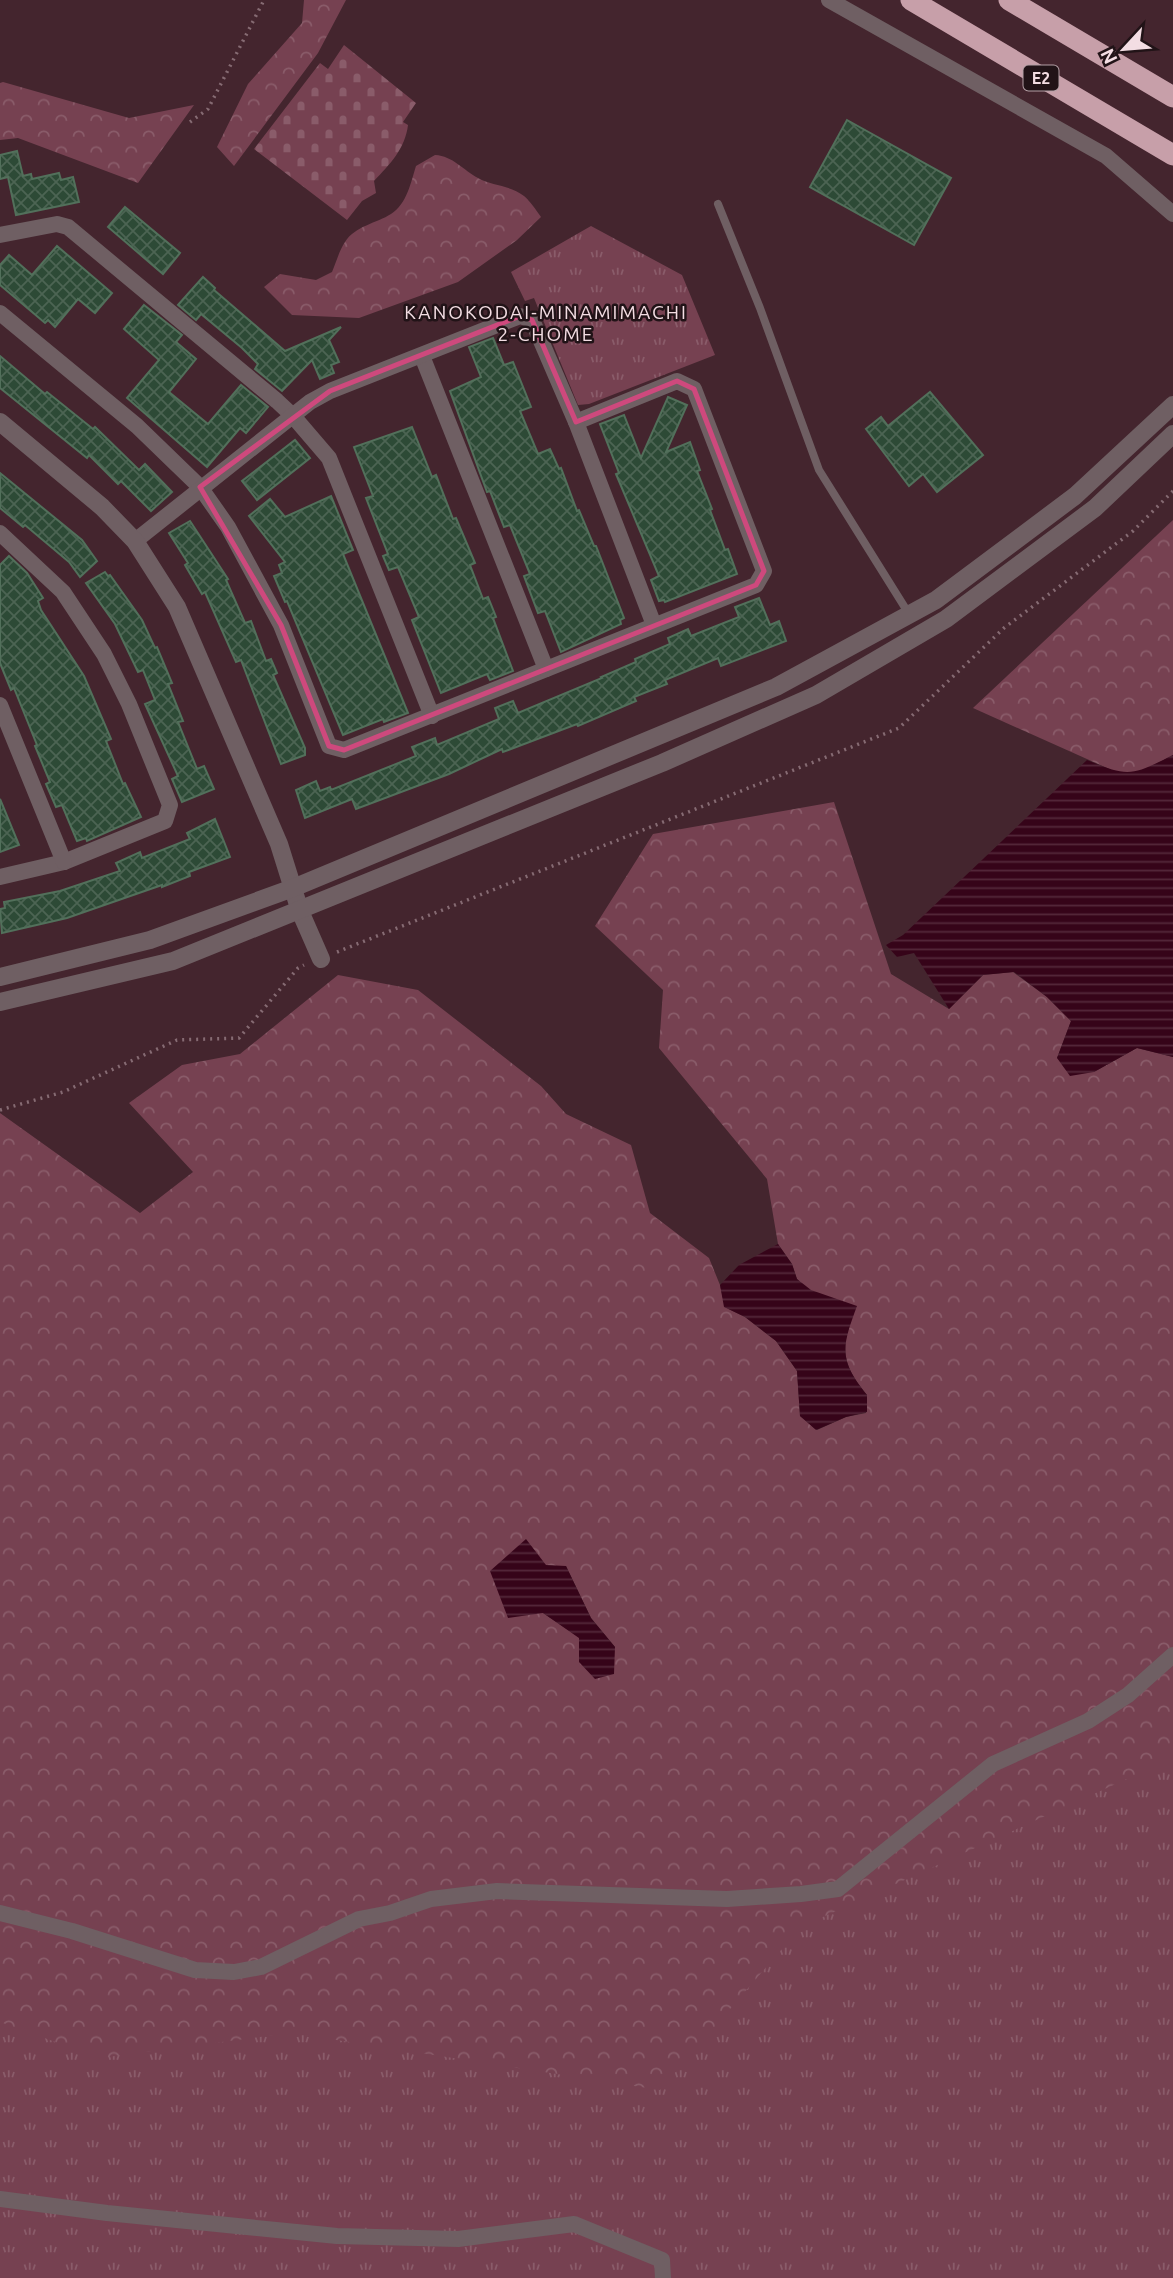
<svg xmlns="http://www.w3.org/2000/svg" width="1173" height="2278" font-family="Ubuntu,sans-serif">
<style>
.grass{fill:url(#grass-tufts)}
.forest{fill:url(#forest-crowns);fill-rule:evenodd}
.cemetery{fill:url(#cemetery-stones)}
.water{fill:url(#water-rules)}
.building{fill:url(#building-cross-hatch);stroke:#52705b;stroke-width:2}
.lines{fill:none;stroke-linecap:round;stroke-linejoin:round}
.path{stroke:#866b73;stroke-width:3.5;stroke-dasharray:2 5;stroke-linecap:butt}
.service{stroke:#6f5f63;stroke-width:8}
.minor{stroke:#6f5f63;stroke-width:16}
.tertiary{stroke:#6f5f63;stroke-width:18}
.motorway{stroke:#c79fa9;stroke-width:21}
.marked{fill:none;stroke:#ce497d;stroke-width:5;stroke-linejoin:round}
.labels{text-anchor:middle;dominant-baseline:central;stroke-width:5;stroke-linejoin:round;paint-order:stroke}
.shield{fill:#211317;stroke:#b4a0a6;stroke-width:2}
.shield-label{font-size:16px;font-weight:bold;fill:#f3dde3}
.neighbourhood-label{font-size:19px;letter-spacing:2px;fill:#f3dde3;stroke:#211317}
</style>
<defs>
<pattern id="grass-tufts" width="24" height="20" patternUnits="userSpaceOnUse" patternTransform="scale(1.75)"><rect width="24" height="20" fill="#764151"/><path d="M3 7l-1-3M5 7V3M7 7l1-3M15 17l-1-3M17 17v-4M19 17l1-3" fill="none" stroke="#8a5c6a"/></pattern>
<pattern id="forest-crowns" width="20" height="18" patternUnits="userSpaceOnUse" patternTransform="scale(1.75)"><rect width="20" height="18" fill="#764151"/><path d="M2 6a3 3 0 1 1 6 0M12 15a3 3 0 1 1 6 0" fill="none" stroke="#8a5c6a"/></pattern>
<pattern id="cemetery-stones" width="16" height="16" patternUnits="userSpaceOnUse" patternTransform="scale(1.75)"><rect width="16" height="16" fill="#764151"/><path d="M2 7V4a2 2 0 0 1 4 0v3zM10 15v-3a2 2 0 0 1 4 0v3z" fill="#8a5c6a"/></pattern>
<pattern id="water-rules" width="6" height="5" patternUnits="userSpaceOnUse" patternTransform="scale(1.75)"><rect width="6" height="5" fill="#360419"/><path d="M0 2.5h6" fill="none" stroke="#54283a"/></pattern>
<pattern id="building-cross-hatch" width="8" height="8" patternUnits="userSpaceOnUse" patternTransform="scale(1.75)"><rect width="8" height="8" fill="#2d4a36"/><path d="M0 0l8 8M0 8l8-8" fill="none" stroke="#4c6453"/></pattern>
</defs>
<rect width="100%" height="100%" fill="#44252e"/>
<g class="grass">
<polygon points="591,226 682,275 715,355 589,404 578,405 534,298 525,301 511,272"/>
<polygon points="1173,1711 1173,2278 0,2278 0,2008 797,1864"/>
</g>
<g class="forest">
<polygon points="304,0 346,0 318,53 234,166 217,147 248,84 302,23"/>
<polygon points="3,82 129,118 194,105 138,183 18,138 0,140 0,83"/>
<path d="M 435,155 C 453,156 463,170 478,178 C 492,186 510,185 524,196 C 530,201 536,210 541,217 L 517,240 L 458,282 L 359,318 L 292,315 L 264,287 L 280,274 L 316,280 L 332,272 C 336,263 339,251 345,242 C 355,226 377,223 391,214 C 407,204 411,182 416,166 Z"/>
<polygon points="1173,520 1173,755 1139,773 1116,772 973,708"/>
<path d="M 834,802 L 891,974 L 949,1009 L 983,975 L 1013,972 L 1047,997 L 1071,1021 L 1057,1058 L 1094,1072 L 1137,1048 L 1173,1057 L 1173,1758 L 801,1927 L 660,2090 L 291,2033 L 100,2058 L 0,2022 L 0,1113 L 140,1213 L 193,1172 L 129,1103 L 182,1065 L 240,1054 L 338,975 L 418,990 L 541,1086 L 566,1114 L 631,1145 L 650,1213 L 709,1258 L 720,1285 L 725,1307 L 745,1317 L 776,1341 L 797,1371 L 800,1416 L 817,1430 L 846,1417 L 866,1413 L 867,1395 C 850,1374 840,1358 848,1330 L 797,1279 L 792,1264 L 778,1244 L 767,1179 L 659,1048 L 663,990 L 595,926 L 653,834 ZM 566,1566 L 591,1618 L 615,1647 L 579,1662 L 580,1638 L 543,1613 Z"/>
</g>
<path class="cemetery" d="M 344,45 L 416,103 L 403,122 L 408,125 C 405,149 390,164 374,181 L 376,193 L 362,201 L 347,220 L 254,149 L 320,63 L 328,69 Z"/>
<g class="water">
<path d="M 1173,755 L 1173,1057 L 1137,1048 L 1094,1072 L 1070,1076 L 1057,1058 L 1071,1021 L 1047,997 L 1014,972 L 983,975 L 949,1009 L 914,953 L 897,957 L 886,945 L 903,935 L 1087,760 C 1129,778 1133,775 1173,755 Z"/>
<path d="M 778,1244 L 792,1264 L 797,1279 L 811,1290 L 857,1306 C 842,1347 838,1359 867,1395 L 867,1412 L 846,1417 L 816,1430 L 800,1416 L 797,1371 L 776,1341 L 745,1317 L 724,1307 L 720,1285 L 739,1265 Z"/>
<polygon points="526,1539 546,1565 566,1566 591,1618 615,1647 614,1674 595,1679 579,1662 579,1638 543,1613 508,1618 490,1571"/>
</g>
<g class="building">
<polygon points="847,120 951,178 914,245 810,187"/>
<polygon points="17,151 23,176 31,174 32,179 59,173 61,180 73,177 79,202 16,215 8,177 0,179 0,155"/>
<polygon points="125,207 180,253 163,274 108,227"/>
<polygon points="57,246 112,293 95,313 78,299 55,327 48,320 45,323 0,285 0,265 9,255 32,275"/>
<polygon points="203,277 215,288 214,290 285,351 341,327 329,340 339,362 331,365 334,373 320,379 312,360 282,391 255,369 258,364 242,348 201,314 196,320 178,305"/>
<polygon points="144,305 182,335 176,342 196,359 169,392 208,424 241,385 268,407 246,433 240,428 207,467 127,398 159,360 124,329"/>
<polygon points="493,338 504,365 513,362 531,407 520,411 538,454 550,449 559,469 561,468 577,511 579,510 594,546 596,546 624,618 620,620 621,624 561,652 545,611 538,613 524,576 530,574 510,525 504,527 490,491 487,492 450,391 481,377 469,347"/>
<polygon points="0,356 45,394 47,392 93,429 95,427 139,470 145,464 172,492 151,511 121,481 118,484 89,455 87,458 0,388"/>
<polygon points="930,392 983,455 937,492 923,474 909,486 866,429 881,417 888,426"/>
<polygon points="668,397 687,405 666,452 690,442 700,470 697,471 712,509 710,510 725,550 728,549 737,574 665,602 664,600 659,601 651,580 659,576 616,474 619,473 600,424 624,415 641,458"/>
<polygon points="412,427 432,477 436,475 453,519 456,518 467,544 475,563 470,565 483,599 488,597 496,617 493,618 513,671 490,680 487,674 441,693 412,620 419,617 398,567 389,570 383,556 388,554 366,498 373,496 354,447"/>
<polygon points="295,440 310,458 257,500 242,481"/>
<polygon points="0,473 82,540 97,561 80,577 69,562 25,525 23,527 0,508"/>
<polygon points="331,496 353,550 343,554 408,713 384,722 383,719 343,735 287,601 285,602 274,576 282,573 279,565 285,562 249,516 270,499 285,517"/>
<polygon points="190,521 228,579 226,580 245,623 251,621 266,661 271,659 277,673 273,675 305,748 305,755 281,764 241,660 236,662 205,592 202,594 185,565 188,563 169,533"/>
<polygon points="9,556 27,573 43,598 38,601 41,610 84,676 111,739 106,741 123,784 125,783 141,817 87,841 86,838 77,841 62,805 56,807 46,784 50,782 35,746 37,745 14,688 11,690 0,663 0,565"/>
<polygon points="105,572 108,576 110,575 142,620 155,648 157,647 172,683 168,684 183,721 178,722 197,769 204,766 214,789 182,802 172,779 178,776 145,704 155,700 143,670 138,672 115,624 86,583"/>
<polygon points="759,598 770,625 779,621 786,641 721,666 718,658 665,680 667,684 634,697 636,701 578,726 577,724 503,752 502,749 449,774 356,809 352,799 305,818 296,790 316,781 320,791 330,787 331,790 416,756 412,747 435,738 437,745 499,719 495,708 513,701 518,713 602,678 601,677 636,662 635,659 670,644 668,638 688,629 691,636 739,617 735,607"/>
<polygon points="0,799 19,845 0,852"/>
<polygon points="215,819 230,857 189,872 190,876 162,887 162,885 67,918 2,933 0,909 5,908 4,902 60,891 120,871 116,863 140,852 142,858 190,839 187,833"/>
</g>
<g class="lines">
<g class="path">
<polyline points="190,122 208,109 264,0"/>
<polyline points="337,952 899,728 1004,628 1133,531 1173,491"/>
<polyline points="0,1110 63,1092 177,1040 239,1038 298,968 304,965"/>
</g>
<polyline class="service" points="718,204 760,308 819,470 909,614"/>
<g class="minor">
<polyline points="829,0 1106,156 1173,214"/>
<polyline points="0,235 57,224 68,227 277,401 293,416 329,458 432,716"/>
<polyline points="0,313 137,426 200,487 228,527 281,625 329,746 344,750 756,585 764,571 694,389 677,381 576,422"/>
<polyline points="422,356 546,669"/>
<polyline points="0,533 63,592 104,654 129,704 170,805 165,821 64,862 0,877"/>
<polyline points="135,541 310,402 330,391 520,316 532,320 576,422 654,625"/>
<polyline points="0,705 64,862"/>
<polyline points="0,1913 72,1931 195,1970 234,1972 261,1967 359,1919 390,1913 431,1899 497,1891 727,1899 801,1894 838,1889 993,1764 1088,1721 1128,1695 1173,1655"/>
<polyline points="0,2199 107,2213 337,2236 458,2239 574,2224 662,2260 663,2278"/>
</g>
<g class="tertiary">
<polyline points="0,422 102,507 135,541 177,607 279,844 300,911 321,959"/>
<polyline points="0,977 150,940 293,888 776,687 936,600 1075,496 1173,405"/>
<polyline points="0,1002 173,961 662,763 816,695 946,619 1095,508 1173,434"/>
</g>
<g class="motorway">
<polyline points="911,0 1173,155"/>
<polyline points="1009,0 1173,97"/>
</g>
</g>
<path class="marked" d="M 520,316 L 532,320 L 576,422 L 677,381 L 694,389 L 764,571 L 756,585 L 344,750 L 329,746 L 281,625 L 200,487 L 330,391 Z"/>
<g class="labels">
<rect class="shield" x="1023.5" y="65.5" width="35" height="25" rx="5"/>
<g class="shield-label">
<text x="1041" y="78">E2</text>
</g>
<g class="neighbourhood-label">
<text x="546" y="312">KANOKODAI-MINAMIMACHI<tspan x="546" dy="22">2-CHOME</tspan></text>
</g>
</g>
<g transform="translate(1124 49) rotate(244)" stroke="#211317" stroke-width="5" paint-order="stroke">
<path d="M0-5L12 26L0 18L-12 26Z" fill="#f3dde3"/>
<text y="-10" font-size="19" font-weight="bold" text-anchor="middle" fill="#f3dde3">N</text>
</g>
</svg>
